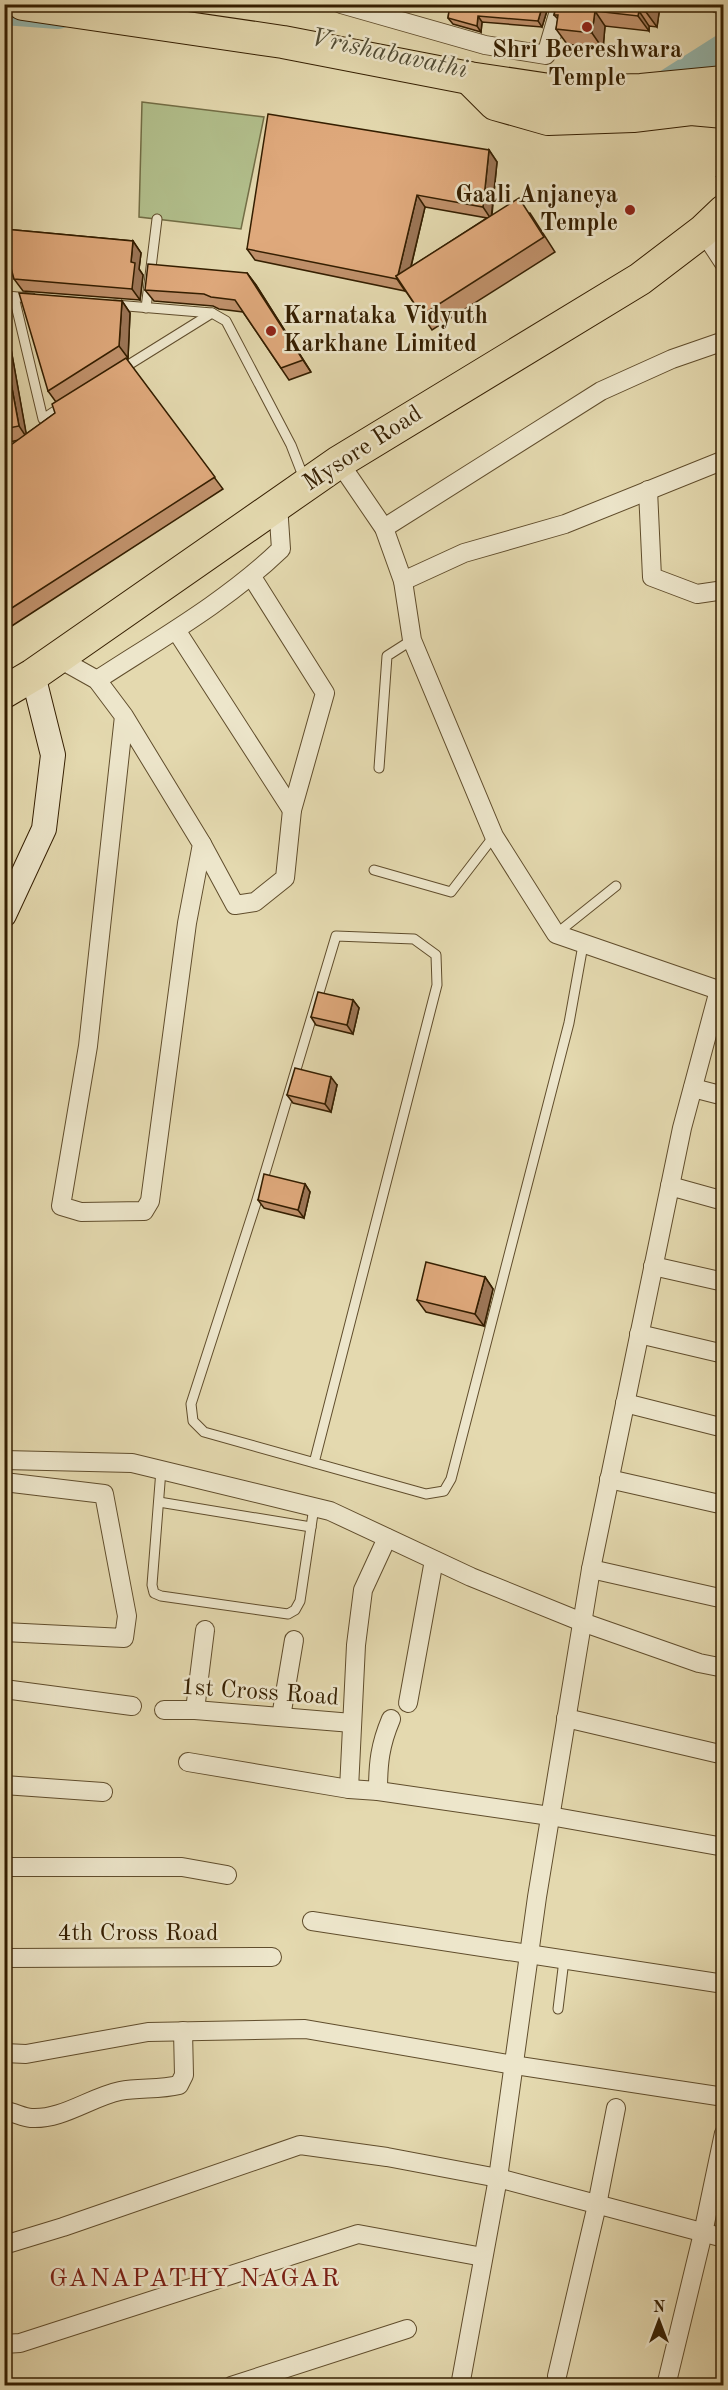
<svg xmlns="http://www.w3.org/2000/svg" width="728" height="2390" font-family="'Old Standard TT',serif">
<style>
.green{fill:#b2bf8c;stroke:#736e46;stroke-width:1.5}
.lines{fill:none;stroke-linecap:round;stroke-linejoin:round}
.river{stroke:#96b9b0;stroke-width:36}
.lane-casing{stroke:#604d2c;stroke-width:11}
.street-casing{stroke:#604d2c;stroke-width:20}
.secondary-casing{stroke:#341e00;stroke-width:26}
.highway-casing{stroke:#341e00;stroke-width:34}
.path{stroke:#341e00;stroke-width:4;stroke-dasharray:1.5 3;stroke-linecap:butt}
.lane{stroke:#ede6cb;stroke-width:9}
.street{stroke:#ede6cb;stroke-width:18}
.secondary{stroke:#ede6cb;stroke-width:24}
.highway{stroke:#e4d9af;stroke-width:32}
.wall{fill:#c0916b;stroke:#341e00;stroke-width:1.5;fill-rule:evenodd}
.shaded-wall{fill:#9c7657;stroke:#341e00;stroke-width:1.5}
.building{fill:#dfa97c;stroke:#341e00;stroke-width:1.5}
.poi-dot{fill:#8f2418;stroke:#ede6cb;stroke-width:2}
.labels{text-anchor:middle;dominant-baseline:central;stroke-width:5;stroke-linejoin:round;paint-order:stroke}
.poi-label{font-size:24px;font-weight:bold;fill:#341e00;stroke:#ede6cb}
.street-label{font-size:24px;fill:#341e00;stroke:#ede6cb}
.water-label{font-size:26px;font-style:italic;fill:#514c35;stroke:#ede6cb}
.neighbourhood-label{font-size:26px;letter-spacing:1.5px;fill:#7a1f14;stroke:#ede6cb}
</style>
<rect width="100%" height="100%" fill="#e4d9af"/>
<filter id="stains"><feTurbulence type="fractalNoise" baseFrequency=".00333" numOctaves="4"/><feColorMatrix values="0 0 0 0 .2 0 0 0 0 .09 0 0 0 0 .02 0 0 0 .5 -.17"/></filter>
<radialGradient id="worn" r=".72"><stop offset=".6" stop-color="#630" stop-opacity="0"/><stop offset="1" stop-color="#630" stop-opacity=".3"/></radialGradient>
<polygon class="green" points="142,102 264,117 241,229 139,217"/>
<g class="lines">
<g class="river">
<polyline points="4,7 58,11"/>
<polyline points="658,94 724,52"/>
</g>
<defs>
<g id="lane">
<polyline points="4,296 32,298"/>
<polyline points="14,297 43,419 64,405"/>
<polyline points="115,305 212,313 226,321 291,445 305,481"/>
<polyline points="146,308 157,219"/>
<polyline points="122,369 212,313"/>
<polyline points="379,768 387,656 412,640"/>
<polyline points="374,870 451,892 494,836"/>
<polyline points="556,934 616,886"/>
<polyline points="314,1463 437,985 436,955 414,939 336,936 256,1203 191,1404 193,1421 204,1432 426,1494 444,1491 451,1479 569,1023 583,945"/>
<polyline points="161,1470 152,1585 154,1593 161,1596 288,1614 295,1610 300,1601 314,1507"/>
<polyline points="159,1502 311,1527"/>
<polyline points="558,2009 564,1960"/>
</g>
<g id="street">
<polyline points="341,4 485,45 546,55 561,4"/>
<polyline points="718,4 724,5"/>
<polyline points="703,231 724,263"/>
<polyline points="339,462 384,528 403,581 412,640 494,836 556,934 724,992"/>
<polyline points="648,490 652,577 697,594 724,590"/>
<polyline points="384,528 601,391 672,359 724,341"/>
<polyline points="403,581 464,553 565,524 724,460"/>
<polyline points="176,630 292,810"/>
<polyline points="56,657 97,680 124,716 202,844 187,923 150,1201 144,1211 81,1212 61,1206 88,1046 124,716"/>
<path d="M 97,680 C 160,639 227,601 281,549 L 278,505"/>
<polyline points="202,844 235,905 255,902 285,878 292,810 325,693 252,577"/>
<polyline points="693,1088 724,1096"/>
<polyline points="670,1186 724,1201"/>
<polyline points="653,1266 724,1282"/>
<polyline points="639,1334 724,1354"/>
<polyline points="625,1403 724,1428"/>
<polyline points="4,1460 132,1463 330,1511 471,1577 582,1622 699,1663 724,1668"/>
<polyline points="609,1479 724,1505"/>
<polyline points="4,1482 104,1494 127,1616 124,1638 4,1632"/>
<polyline points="591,1569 724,1599"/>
<polyline points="4,1689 132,1706"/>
<polyline points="408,1703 434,1560"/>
<polyline points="164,1710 195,1710 352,1723"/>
<polyline points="195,1710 205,1630"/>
<polyline points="281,1717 294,1640"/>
<polyline points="566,1718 724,1755"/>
<polyline points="188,1762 349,1789 378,1791 550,1816 724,1847"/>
<polyline points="4,1785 103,1792"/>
<polyline points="349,1789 356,1645 363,1590 387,1538"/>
<path d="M 378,1791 C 378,1763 380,1745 391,1719"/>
<polyline points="4,1867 182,1867 227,1875"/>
<polyline points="312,1921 724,1984"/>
<polyline points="4,1958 272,1957"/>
<polyline points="4,2053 26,2054 148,2032 305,2029 514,2065 724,2097"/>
<path d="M 4,2111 C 14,2112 22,2117 31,2118 C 62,2120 91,2097 120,2091 C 139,2087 159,2090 179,2085 L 184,2075 L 183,2031"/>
<polyline points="4,2245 63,2227 300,2145 387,2157 498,2178 724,2238"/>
<polyline points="4,2344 20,2343 358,2234 483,2257"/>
<polyline points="557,2376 597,2205 616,2108"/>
<polyline points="231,2386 407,2329"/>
<polyline points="460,2386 498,2178 537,1897 591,1569 682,1128 719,990"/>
<polyline points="666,2386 703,2233 724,2133"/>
</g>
<polyline id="secondary" points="4,915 44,829 53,755 33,675"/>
<g id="highway">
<polyline points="23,4 283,42 469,78 563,92 641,90 724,82"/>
<polyline points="469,78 495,104 548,119 633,116 691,109 724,112"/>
<polyline points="4,692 33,675 339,462 640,279 703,231 724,211"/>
</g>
</defs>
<use href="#lane" class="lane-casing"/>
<use href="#street" class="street-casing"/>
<use href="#secondary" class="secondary-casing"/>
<use href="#highway" class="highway-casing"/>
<polyline class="path" points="717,178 724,169"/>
<use href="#lane" class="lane"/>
<use href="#street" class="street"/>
<use href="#secondary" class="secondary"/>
<use href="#highway" class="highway"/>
</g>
<g class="wall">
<polygon points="408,4 549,4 542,27 482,22 481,32 453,24 448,18 449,11"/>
<polygon points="557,4 659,4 660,6 657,27 649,26 649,31 605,26 603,49 567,44 556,29 558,19 554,15"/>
<path d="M 489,150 L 497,162 L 492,215 L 530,213 L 555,252 L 432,330 L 405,290 L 405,291 L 255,260 L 247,249 ZM 425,207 L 487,218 L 411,267 Z"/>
<polygon points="4,229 133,241 141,253 139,269 143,275 140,300 23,291 14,279 10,262 4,264"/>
<polygon points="247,273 256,285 311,372 289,380 243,312 219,309 213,306 154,301 145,290"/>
<polygon points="122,301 130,313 128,358 126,359 223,489 4,631 4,450 19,440 4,443 4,310 26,434 55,413 56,402 48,391"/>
<polygon points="353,1000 359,1008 353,1034 316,1025 311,1017"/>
<polygon points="337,1085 331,1112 293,1103 287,1095"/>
<polygon points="305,1184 310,1192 304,1218 264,1208 258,1200"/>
<polygon points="485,1277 493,1289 484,1326 426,1312 417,1300"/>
</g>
<g class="shaded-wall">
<polygon points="543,4 549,4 542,27 538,21"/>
<polygon points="647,4 659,4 660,6 657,27 646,12"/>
<polygon points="595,11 605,26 603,49 592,33"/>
<polygon points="639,11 649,26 649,31 638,16"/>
<polygon points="478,16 482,22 481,32 477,26"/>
<polygon points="489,150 497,162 491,219 483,207"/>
<polygon points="417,195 425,207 405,291 397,279"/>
<polygon points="133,241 141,253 139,269 143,275 140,300 132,289 131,262"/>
<polygon points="247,273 256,285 311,372 303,360"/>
<polygon points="122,301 130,313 128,358 119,346"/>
<polygon points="4,310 27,438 19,426 4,345"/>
<polygon points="353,1000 359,1008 353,1034 347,1025"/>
<polygon points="331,1077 337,1085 331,1112 325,1104"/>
<polygon points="305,1184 310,1192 304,1218 298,1210"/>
<polygon points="485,1277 493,1289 484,1326 475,1314"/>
</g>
<g class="building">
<polygon points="447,4 543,4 538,21 478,16 477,26 448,18 450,5"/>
<polygon points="557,4 647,4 646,12 639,11 638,16 595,11 592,33 556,29 558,15 554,15"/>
<polygon points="268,114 489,150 483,207 417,195 398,275 396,276 397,279 247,249"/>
<polygon points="519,198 544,237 422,315 396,276"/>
<polygon points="4,229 133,241 131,262 135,263 132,289 14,279 6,250 4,250"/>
<polygon points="148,264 247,273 303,360 281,368 235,300 211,297 204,294 145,290"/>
<polygon points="19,293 122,301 119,346 48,391"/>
<polygon points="4,345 19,426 4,429"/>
<polygon points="126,358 215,477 4,613 4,450 55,413 52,404"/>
<polygon points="318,992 353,1000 347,1025 311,1017"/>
<polygon points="295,1068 331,1077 325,1104 287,1095"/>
<polygon points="264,1174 305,1184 298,1210 258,1200"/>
<polygon points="426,1262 485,1277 475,1314 417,1300"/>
</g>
<g class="poi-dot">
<circle cx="587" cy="27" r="6"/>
<circle cx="630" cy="210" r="6"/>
<circle cx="271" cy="331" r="6"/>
</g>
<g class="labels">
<g class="poi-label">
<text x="587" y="51">Shri Beereshwara<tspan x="587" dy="28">Temple</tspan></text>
<text x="618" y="196" text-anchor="end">Gaali Anjaneya<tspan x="618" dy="28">Temple</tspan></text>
<text x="283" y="317" text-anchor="start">Karnataka Vidyuth<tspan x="283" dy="28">Karkhane Limited</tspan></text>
</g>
<g class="street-label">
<text transform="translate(363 449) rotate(-33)">Mysore Road</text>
<text transform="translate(260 1693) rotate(4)">1st Cross Road</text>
<text x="138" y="1934">4th Cross Road</text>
</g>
<g class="water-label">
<text transform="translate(389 54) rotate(12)">Vrishabavathi</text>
</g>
<g class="neighbourhood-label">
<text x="195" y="2279">GANAPATHY NAGAR</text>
</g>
</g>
<rect width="728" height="2390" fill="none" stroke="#e4d9af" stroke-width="24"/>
<rect x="6" y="6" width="716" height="2378" fill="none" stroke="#341e00" stroke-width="3"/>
<rect x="12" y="12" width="704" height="2366" fill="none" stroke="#341e00" stroke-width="1.5"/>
<g transform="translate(659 2321)" stroke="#ede6cb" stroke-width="4.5" paint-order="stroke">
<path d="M0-4.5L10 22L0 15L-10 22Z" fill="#341e00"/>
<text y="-9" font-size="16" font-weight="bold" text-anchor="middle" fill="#341e00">N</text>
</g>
<rect width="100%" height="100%" filter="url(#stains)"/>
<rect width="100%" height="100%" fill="url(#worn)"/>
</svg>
